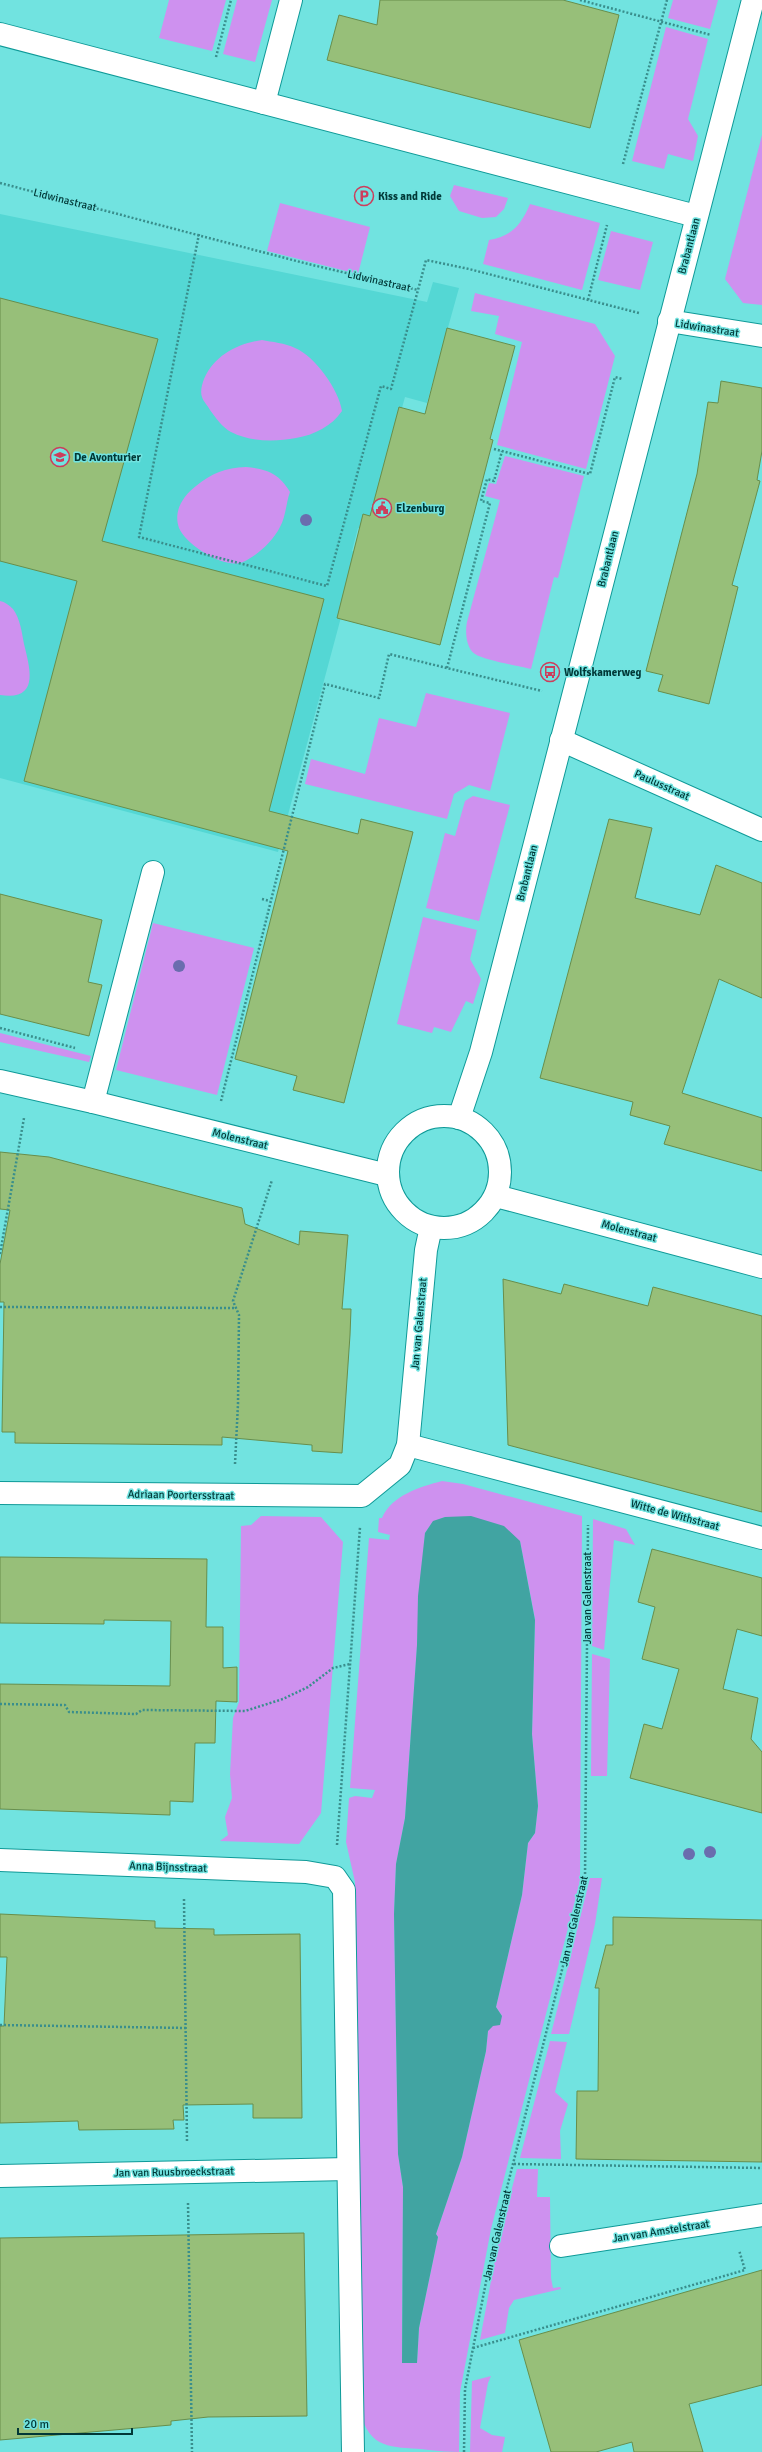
<svg xmlns="http://www.w3.org/2000/svg" width="762" height="2452" font-family="Signika,sans-serif">
<style>
.built{fill:#54d7d4}
.green{fill:#ce91ef;fill-rule:evenodd}
.water{fill:#41a4a2}
.building{fill:#97bf79;stroke:#688e4b}
.lines{fill:none;stroke-linecap:round;stroke-linejoin:round}
.minor-casing{stroke:#0f9a98;stroke-width:24}
.path{stroke:#398e8c;stroke-width:2.5;stroke-dasharray:2 2;stroke-linecap:butt}
.minor{stroke:#fff;stroke-width:22}
.tree{fill:#6a6dae}
.labels{text-anchor:middle;dominant-baseline:central;stroke-width:3;stroke-linejoin:round;paint-order:stroke}
.poi-label{font-size:11px;font-weight:bold;fill:#013837;stroke:#71e3e0;text-anchor:start}
.street-label{font-size:11px;fill:#013837;stroke:#71e3e0}
</style>
<rect width="100%" height="100%" fill="#71e3e0"/>
<polygon class="built" points="0,214 427,302 433,282 459,288 427,403 405,397 368,530 358,528 352,551 358,554 278,852 0,778"/>
<g class="green">
<polygon points="169,0 226,0 212,51 159,38"/>
<polygon points="237,0 272,0 255,62 223,54"/>
<polygon points="673,0 718,0 710,29 668,18"/>
<polygon points="666,27 708,39 688,119 698,136 693,161 668,154 664,169 632,161"/>
<polygon points="762,135 762,305 743,303 725,279"/>
<polygon points="454,185 508,198 504,209 496,217 482,218 459,211 450,196"/>
<polygon points="280,203 370,227 358,274 267,251"/>
<path d="M 530,204 L 600,223 L 582,290 L 483,264 L 489,240 C 512,236 521,225 530,204 Z"/>
<polygon points="611,231 653,242 640,290 598,280"/>
<polygon points="475,293 595,324 615,356 586,469 497,445 522,342 495,334 499,316 471,311"/>
<path d="M 262,340 C 272,342 285,343 295,348 C 315,356 339,390 342,411 C 332,426 314,435 296,438 C 275,442 251,442 231,432 C 223,428 215,417 210,410 C 208,406 203,401 202,397 C 200,392 202,384 204,379 C 215,355 237,344 262,340 Z"/>
<path d="M 505,456 L 584,476 L 558,578 L 554,577 L 531,669 C 518,666 484,660 475,654 C 466,648 465,632 467,622 L 500,500 L 485,496 L 489,483 L 496,484 Z"/>
<path d="M 246,467 C 266,469 279,473 290,492 C 286,503 286,516 280,527 C 273,541 257,556 243,562 C 225,570 186,545 179,528 C 173,511 183,496 196,486 C 212,473 225,468 246,467 Z"/>
<path d="M 0,601 C 5,602 9,605 13,609 C 20,618 22,633 24,644 C 30,669 40,701 0,695 Z"/>
<polygon points="426,693 510,713 490,791 469,785 454,794 447,819 305,784 311,759 365,774 379,718 416,727"/>
<polygon points="473,796 510,805 479,921 426,908 445,833 455,836 465,801"/>
<polygon points="423,917 477,930 470,959 481,979 473,1004 466,1001 451,1032 434,1027 432,1033 397,1024"/>
<polygon points="153,923 254,948 217,1095 116,1070"/>
<polygon points="0,1033 91,1056 89,1062 0,1042"/>
<path d="M 442,1481 L 463,1484 L 582,1516 L 580,1881 L 491,2229 L 460,2392 L 459,2452 C 448,2452 439,2451 429,2450 C 397,2446 373,2452 362,2418 L 355,1882 L 346,1842 L 349,1798 L 355,1796 L 372,1798 L 375,1790 L 350,1788 L 369,1538 L 389,1540 L 390,1535 L 378,1532 L 379,1518 L 382,1518 C 392,1495 420,1487 442,1481 ZM 445,1517 L 520,1541 L 535,1619 L 532,1734 L 538,1806 L 535,1833 L 528,1843 L 522,1895 L 496,2007 L 502,2016 L 488,2030 L 486,2051 L 462,2157 L 436,2234 L 438,2237 L 419,2328 L 417,2363 L 402,2363 L 403,2187 L 398,2154 L 394,1914 L 396,1865 L 405,1818 L 425,1533 L 433,1522 Z"/>
<polygon points="261,1516 321,1517 343,1542 321,1813 299,1844 220,1841 228,1835 225,1817 232,1798 230,1774 233,1718 239,1702 241,1526 251,1525"/>
<polygon points="593,1519 626,1529 635,1545 614,1540 604,1650 592,1646"/>
<polygon points="592,1654 610,1659 607,1776 591,1776"/>
<polygon points="590,1878 602,1878 595,1924 569,2034 551,2034"/>
<polygon points="550,2041 567,2042 555,2092 568,2104 560,2131 561,2159 520,2158"/>
<polygon points="517,2169 538,2169 537,2197 550,2197 551,2278 553,2288 560,2287 561,2289 514,2300 509,2308 505,2333 480,2340 499,2238"/>
<polygon points="491,2376 488,2383 480,2428 492,2435 505,2437 502,2452 470,2452 472,2381"/>
</g>
<polygon class="water" points="471,1516 504,1526 520,1541 535,1620 532,1734 538,1806 535,1833 528,1843 522,1895 496,2007 502,2016 500,2025 493,2026 488,2031 486,2051 462,2157 436,2234 438,2237 419,2328 417,2363 402,2363 403,2187 398,2154 394,1914 396,1864 405,1818 417,1645 418,1596 425,1533 433,1521 445,1517"/>
<g class="building">
<polygon points="380,0 563,0 619,15 590,128 327,60 339,15 377,25"/>
<polygon points="0,298 158,339 102,541 324,599 269,811 358,834 361,819 413,832 344,1103 293,1090 297,1076 235,1059 288,851 24,781 77,581 0,561"/>
<polygon points="447,328 515,346 490,439 493,440 440,645 337,618 363,514 370,516 399,407 425,414"/>
<polygon points="721,381 762,388 762,451 757,480 760,481 732,585 738,587 709,704 658,691 663,675 646,671 697,474 708,402 718,403"/>
<polygon points="609,819 652,828 635,898 700,915 716,865 762,883 762,998 719,979 682,1093 762,1118 762,1171 664,1144 670,1126 630,1115 633,1102 540,1078"/>
<polygon points="0,894 102,920 88,982 102,985 89,1036 0,1014"/>
<polygon points="0,1152 49,1157 242,1208 245,1224 299,1245 300,1231 348,1235 342,1309 351,1309 350,1335 342,1453 312,1451 312,1445 222,1437 222,1445 15,1443 15,1432 2,1432 4,1302 0,1302 0,1264 10,1210 0,1209"/>
<polygon points="503,1279 561,1294 564,1284 648,1306 653,1287 762,1316 762,1512 508,1445"/>
<polygon points="652,1549 762,1578 762,1636 737,1629 723,1689 758,1698 751,1739 762,1752 762,1813 630,1778 644,1724 662,1729 679,1669 642,1659 655,1607 638,1602"/>
<polygon points="0,1557 207,1559 206,1627 223,1627 223,1668 237,1667 237,1702 216,1701 215,1743 195,1743 193,1802 170,1801 170,1815 0,1809 0,1684 170,1686 171,1621 104,1620 104,1624 0,1623"/>
<polygon points="0,1914 155,1921 155,1928 214,1929 214,1935 300,1934 302,2118 253,2118 253,2104 183,2105 184,2120 173,2120 174,2129 79,2130 78,2121 0,2123 0,2026 4,2026 7,1957 0,1957"/>
<polygon points="613,1917 762,1920 762,2162 576,2159 577,2091 598,2091 599,1988 595,1988 606,1945 613,1945"/>
<polygon points="304,2233 307,2416 208,2417 171,2421 171,2425 0,2440 0,2238"/>
<polygon points="762,2270 762,2385 689,2404 703,2452 634,2452 632,2442 596,2452 551,2452 519,2340"/>
</g>
<g class="lines">
<defs>
<g id="minor">
<polyline points="0,34 696,216"/>
<polyline points="264,103 291,0"/>
<polyline points="669,321 762,336"/>
<polyline points="561,740 762,830"/>
<polyline points="0,1081 93,1102 387,1175"/>
<polyline points="93,1102 153,872"/>
<circle cx="444" cy="1172" r="56"/>
<polyline points="459,1118 481,1052 753,0"/>
<polyline points="496,1196 762,1267"/>
<polyline points="408,1445 762,1538"/>
<polyline points="0,1493 362,1496 400,1465 408,1445 426,1250 431,1227"/>
<polyline points="0,1860 306,1872 335,1877 344,1890 353,2452"/>
<polyline points="0,2176 348,2169"/>
<polyline points="561,2246 762,2215"/>
</g>
</defs>
<use href="#minor" class="minor-casing"/>
<g class="path">
<polyline points="580,0 711,35"/>
<polyline points="216,57 231,0"/>
<polyline points="623,164 667,0"/>
<polyline points="0,183 304,263 418,290 426,260 469,269 639,313"/>
<polyline points="199,234 139,537 327,586 381,386 391,389 418,290"/>
<polyline points="588,300 607,225"/>
<polyline points="494,449 590,474 615,377 622,379"/>
<polyline points="447,668 490,503 481,501 487,479 494,481 502,451"/>
<polyline points="262,899 270,901"/>
<polyline points="0,1028 75,1048"/>
<polyline points="221,1101 325,684 379,698 389,654 542,691"/>
<polyline points="0,1254 24,1118"/>
<polyline points="0,1307 235,1308"/>
<polyline points="235,1464 238,1404 239,1315 233,1301 272,1180"/>
<polyline points="0,1704 65,1705 69,1712 136,1714 142,1710 245,1711 283,1699 308,1687 333,1668 350,1664"/>
<polyline points="337,1845 360,1527"/>
<polyline points="184,1899 187,2142"/>
<polyline points="0,2025 186,2028"/>
<polyline points="514,2164 762,2168"/>
<polyline points="188,2203 192,2452"/>
<polyline points="473,2348 745,2270 739,2250"/>
<polyline points="464,2452 465,2389 496,2231 585,1879 588,1525"/>
</g>
<use href="#minor" class="minor"/>
</g>
<g class="tree">
<circle cx="306" cy="520" r="6"/>
<circle cx="179" cy="966" r="6"/>
<circle cx="710" cy="1852" r="6"/>
<circle cx="689" cy="1854" r="6"/>
</g>
<defs>
<symbol id="parking-ring" viewBox="-11 -11 22 22"><circle r="9.5" fill="#71e3e0" stroke="#cd3d5b" stroke-width="1.5"/><path d="M-3.5-5.5H1a3.5 3.5 0 0 1 0 7H-1V5.5H-3.5ZM-1-3.4V-.6H.8a1.4 1.4 0 0 0 0-2.8Z" fill="#cd3d5b"/></symbol>
<symbol id="school-ring" viewBox="-11 -11 22 22"><circle r="9.5" fill="#71e3e0" stroke="#cd3d5b" stroke-width="1.5"/><path d="M0-5L7-2L0 1L-7-2ZM-4 1L0 2.5L4 1V4Q0 6-4 4Z" fill="#cd3d5b"/></symbol>
<symbol id="civic-ring" viewBox="-11 -11 22 22"><circle r="9.5" fill="#71e3e0" stroke="#cd3d5b" stroke-width="1.5"/><path d="M-.6-6.5H3V-4.5H.6V-3L4-1V1h2V6H-6V1h2V-1L-.6-3ZM-1.2 2.5V6h2.4V2.5Z" fill="#cd3d5b"/></symbol>
<symbol id="bus-ring" viewBox="-11 -11 22 22"><circle r="9.5" fill="#71e3e0" stroke="#cd3d5b" stroke-width="1.5"/><path d="M-5-6H5V4H4V6H2V4H-2V6H-4V4H-5ZM-3.5-4V0h7V-4ZM-3.5 1.2v1.5H-2V1.2ZM2 1.2v1.5H3.5V1.2Z" fill="#cd3d5b"/></symbol>
</defs>
<g fill-rule="evenodd">
<use href="#parking-ring" x="353" y="185" width="22" height="22"/>
<use href="#school-ring" x="49" y="446" width="22" height="22"/>
<use href="#civic-ring" x="371" y="497" width="22" height="22"/>
<use href="#bus-ring" x="539" y="661" width="22" height="22"/>
</g>
<g class="labels">
<g class="poi-label">
<text x="378" y="196">Kiss and Ride</text>
<text x="74" y="457">De Avonturier</text>
<text x="396" y="508">Elzenburg</text>
<text x="564" y="672">Wolfskamerweg</text>
</g>
<g class="street-label">
<text transform="translate(65 200) rotate(14)">Lidwinastraat</text>
<text transform="translate(689 246) rotate(-75)">Brabantlaan</text>
<text transform="translate(379 281) rotate(13)">Lidwinastraat</text>
<text transform="translate(707 328) rotate(9)">Lidwinastraat</text>
<text transform="translate(608 559) rotate(-76)">Brabantlaan</text>
<text transform="translate(662 785) rotate(24)">Paulusstraat</text>
<text transform="translate(527 873) rotate(-76)">Brabantlaan</text>
<text transform="translate(240 1139) rotate(14)">Molenstraat</text>
<text transform="translate(629 1231) rotate(15)">Molenstraat</text>
<text transform="translate(419 1324) rotate(-85)">Jan van Galenstraat</text>
<text transform="translate(181 1495) rotate(1)">Adriaan Poortersstraat</text>
<text transform="translate(675 1515) rotate(15)">Witte de Withstraat</text>
<text transform="translate(587 1598) rotate(-90)">Jan van Galenstraat</text>
<text transform="translate(168 1867) rotate(2)">Anna Bijnsstraat</text>
<text transform="translate(574 1921) rotate(-77)">Jan van Galenstraat</text>
<text transform="translate(174 2172) rotate(-1)">Jan van Ruusbroeckstraat</text>
<text transform="translate(661 2231) rotate(-9)">Jan van Amstelstraat</text>
<text transform="translate(497 2235) rotate(-77)">Jan van Galenstraat</text>
</g>
</g>
<path d="M18 2428v6h114v-6" fill="none" stroke="#013837" stroke-width="2"/>
<text x="24" y="2428" font-size="12" fill="#013837" stroke="#71e3e0" stroke-width="3" paint-order="stroke">20 m</text>
</svg>
